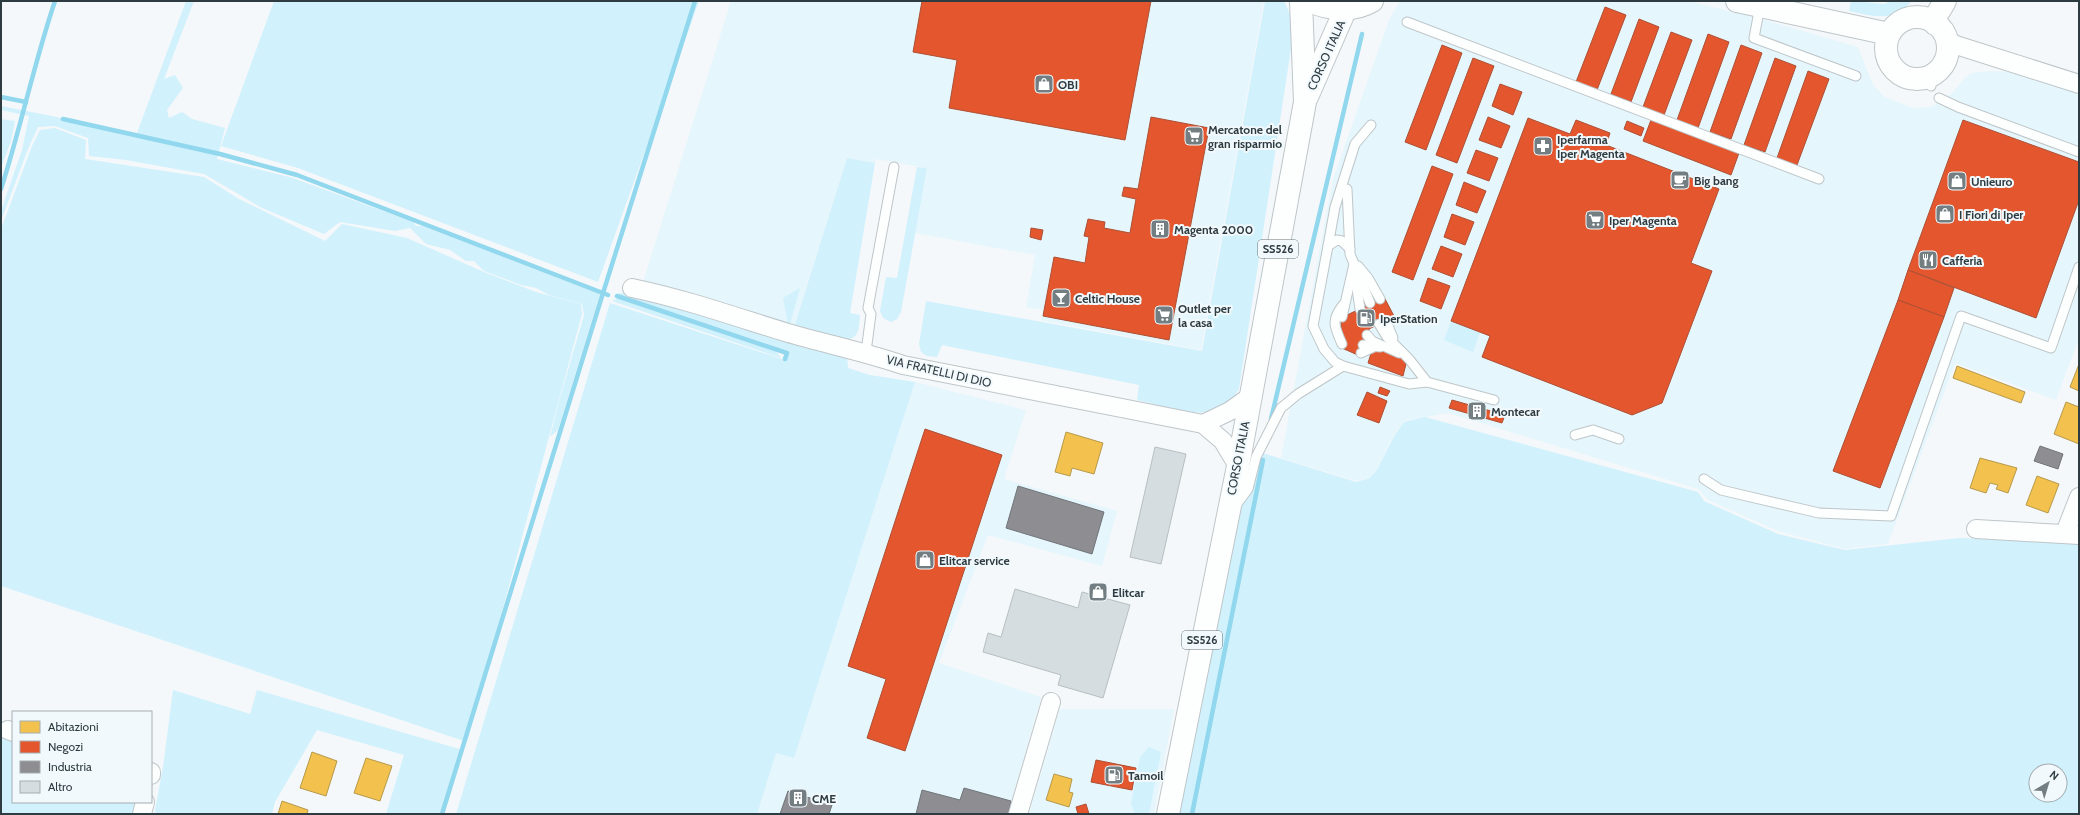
<svg xmlns="http://www.w3.org/2000/svg" width="2080" height="815" font-family="Cabin,sans-serif">
<style>
.built{fill:#e5f6fc}
.green{fill:#d1f1fc;fill-rule:evenodd}
.homes{fill:#f2c14e;stroke:#b7994a}
.shops{fill:#e4572e;stroke:#ad4f34}
.industry{fill:#8d8d92;stroke:#70757a}
.lines{fill:none;stroke-linecap:round;stroke-linejoin:round}
.stream{stroke:#91d7ed;stroke-width:4.5}
.building{fill:#d5dde0;stroke:#b6bfc1}
.lane-casing{stroke:#bec6c9;stroke-width:11}
.street-casing{stroke:#bec6c9;stroke-width:20}
.secondary-casing{stroke:#bec6c9;stroke-width:24}
.primary-casing{stroke:#bec6c9;stroke-width:24}
.lane{stroke:#fdfefe;stroke-width:9}
.street{stroke:#fdfefe;stroke-width:18}
.secondary{stroke:#fdfefe;stroke-width:22}
.primary{stroke:#fdfefe;stroke-width:22}
.labels{text-anchor:middle;dominant-baseline:central;stroke-width:4;stroke-linejoin:round;paint-order:stroke}
.shield{fill:#f2f9fc;stroke:#697579;stroke-width:1}
.shield-label{font-size:11px;font-weight:bold;fill:#2e3c41}
.street-label{font-size:12px;fill:#2e3c41;stroke:#f2f9fc}
.poi-label{font-size:12px;font-weight:bold;fill:#2e3c41;stroke:#f2f9fc;text-anchor:start}
</style>
<rect width="100%" height="100%" fill="#f4f8fa"/>
<g class="built">
<polygon points="731,1 1264,1 1201,350 1041,320 1043,310 1026,307 1035,255 915,233 927,168 876,159 875,163 847,158 793,328 643,282"/>
<polygon points="1400,1 1688,1 1758,18 1858,47 1873,85 1885,97 1913,108 1931,107 1951,94 1965,78 1972,73 1990,71 2017,72 2079,91 2079,338 2056,400 1955,363 1888,544 1845,549 1778,531 1708,500 1698,489 1448,413 1404,421 1393,436 1377,470 1370,478 1356,481 1281,458 1333,179 1389,20"/>
<polygon points="915,382 1026,410 1004,479 1117,511 1102,566 988,535 939,663 1041,697 1008,814 757,814 776,752 794,758"/>
<polygon points="1060,709 1174,709 1154,814 1029,814"/>
</g>
<g class="green">
<polygon points="186,1 194,1 164,79 175,75 183,88 167,110 169,118 182,112 192,119 225,128 217,159 293,178 413,222 416,226 423,226 600,294 558,430 550,437 559,401 584,315 582,304 549,295 536,288 521,285 484,271 474,261 466,261 450,250 426,244 410,228 395,231 340,222 324,234 262,208 204,174 126,160 89,156 88,138 55,126 38,127 28,149 1,221 1,211 22,150 29,116 1,110 1,106 137,133"/>
<polygon points="274,1 699,1 598,282 298,168 221,146"/>
<path d="M 1265,1 L 1284,1 L 1291,16 L 1294,29 L 1239,389 C 1236,393 1234,399 1230,402 C 1212,424 1160,405 1137,400 L 1139,385 L 942,345 L 937,357 L 927,356 L 921,352 L 919,344 L 926,301 L 1202,351 Z"/>
<path d="M 1851,1 L 1884,4 L 1891,1 L 1911,1 C 1896,23 1871,16 1849,11 Z"/>
<polygon points="1,119 15,121 11,141 1,168"/>
<polygon points="55,128 86,140 85,159 204,177 239,199 325,241 342,224 407,238 484,272 536,292 581,304 582,314 467,742 1,586 1,229 32,146 40,130"/>
<path d="M 847,158 L 875,163 L 850,313 L 860,315 C 859,325 860,337 849,339 L 794,327 Z"/>
<polygon points="917,167 927,168 901,312 897,319 891,322 883,318 880,311 886,277 897,278"/>
<polygon points="800,288 790,324 788,325 783,298"/>
<polygon points="630,291 640,293 802,347 847,356 848,368 870,375 915,382 794,758 776,753 757,814 456,814 610,303 788,361 786,360 789,351 617,294"/>
<polygon points="619,298 776,351 781,358 612,301"/>
<polygon points="1451,321 1480,332 1473,352 1444,340"/>
<path d="M 1425,417 L 1698,492 L 1704,501 L 1778,534 L 1845,550 L 1960,538 L 2079,543 L 2079,814 L 1179,814 L 1253,450 L 1356,482 L 1370,478 L 1377,470 L 1394,436 L 1404,422 ZM 2036,771 L 2060,771 L 2060,795 L 2036,795 Z"/>
<polygon points="173,690 250,714 257,690 463,750 444,814 386,814 404,755 317,730 275,802 272,814 156,814 155,810 163,767"/>
<polygon points="1,738 13,742 13,802 136,802 133,814 1,814"/>
<polygon points="1149,747 1161,752 1149,814 1135,814 1131,804 1140,757"/>
</g>
<g class="homes">
<polygon points="2079,364 2079,391 2070,387"/>
<polygon points="1957,366 2025,392 2021,403 1953,378"/>
<polygon points="2066,402 2079,407 2079,444 2054,434"/>
<polygon points="1066,432 1103,443 1094,474 1072,468 1070,476 1055,472"/>
<polygon points="1980,458 2017,468 2008,493 1996,489 1998,485 1990,483 1986,493 1970,488"/>
<polygon points="2037,476 2059,484 2048,513 2026,505"/>
<polygon points="312,752 337,761 326,796 300,788"/>
<polygon points="366,758 392,766 380,801 354,793"/>
<polygon points="1054,774 1072,779 1069,792 1073,793 1069,807 1046,800"/>
<polygon points="282,801 308,810 307,814 278,814"/>
</g>
<g class="shops">
<polygon points="922,1 1151,1 1125,140 949,108 957,60 913,52"/>
<polygon points="1605,7 1626,15 1597,90 1576,82"/>
<polygon points="1639,19 1659,27 1631,102 1611,94"/>
<polygon points="1671,32 1692,40 1664,115 1643,107"/>
<polygon points="1708,34 1729,42 1698,128 1677,120"/>
<polygon points="1442,45 1462,53 1426,150 1405,142"/>
<polygon points="1741,45 1762,53 1731,139 1710,132"/>
<polygon points="1473,58 1494,66 1457,163 1436,155"/>
<polygon points="1775,58 1796,66 1765,152 1744,145"/>
<polygon points="1808,71 1829,79 1797,165 1777,158"/>
<polygon points="1500,84 1522,92 1513,115 1492,106"/>
<polygon points="1151,117 1209,128 1169,340 1043,316 1054,257 1085,263 1089,237 1084,236 1088,219 1105,222 1104,228 1130,233 1136,199 1122,196 1124,187 1138,189"/>
<polygon points="1488,117 1510,126 1501,148 1479,140"/>
<polygon points="1528,118 1570,134 1576,120 1610,133 1606,145 1719,189 1691,263 1712,271 1662,403 1632,415 1482,357 1490,336 1451,321"/>
<polygon points="1651,120 1739,153 1731,175 1643,141"/>
<polygon points="1963,120 2079,162 2079,200 2036,318 1908,270"/>
<polygon points="1627,121 1644,128 1641,136 1624,129"/>
<polygon points="1476,150 1498,158 1489,181 1467,173"/>
<polygon points="1432,166 1453,174 1413,280 1392,272"/>
<polygon points="1464,182 1486,191 1477,213 1456,205"/>
<polygon points="1452,214 1474,222 1465,245 1444,237"/>
<polygon points="1031,228 1043,230 1041,240 1030,237"/>
<polygon points="1441,246 1462,254 1453,277 1432,269"/>
<polygon points="1908,270 1954,288 1944,317 1898,300"/>
<polygon points="1428,278 1450,286 1441,309 1420,301"/>
<polygon points="1384,297 1394,316 1369,329 1360,356 1342,348 1341,318"/>
<polygon points="1898,300 1944,317 1880,488 1833,471"/>
<polygon points="1376,348 1407,360 1403,376 1368,363 1372,350"/>
<polygon points="1380,387 1390,391 1387,396 1378,393"/>
<polygon points="1367,392 1387,401 1379,423 1357,415"/>
<polygon points="1452,400 1505,415 1502,423 1449,408"/>
<polygon points="925,429 1002,455 905,751 867,738 886,679 848,666"/>
<polygon points="1096,760 1136,768 1132,790 1091,782"/>
<polygon points="1086,804 1089,814 1078,814 1076,807"/>
</g>
<g class="industry">
<polygon points="2040,446 2063,454 2058,469 2034,461"/>
<polygon points="1018,486 1104,512 1092,554 1006,528"/>
<polygon points="964,788 1011,801 1008,814 916,814 922,790 960,800"/>
<polygon points="788,791 832,805 829,814 780,814"/>
</g>
<g class="lines">
<g class="stream">
<polyline points="1,97 26,102"/>
<polyline points="63,119 220,154 297,175 608,295"/>
<path d="M 1,189 C 21,127 34,63 55,1"/>
<polyline points="617,296 787,353 785,359"/>
<polyline points="1271,419 1362,34"/>
<polyline points="442,814 603,293 695,1"/>
<polyline points="1192,814 1263,460"/>
</g>
</g>
<g class="building">
<polygon points="1155,447 1186,454 1161,564 1130,557"/>
<polygon points="1015,589 1078,608 1082,592 1130,605 1103,698 1058,685 1061,675 983,652 988,633 1001,637"/>
</g>
<g class="lines">
<defs>
<g id="lane">
<polyline points="1760,6 1754,38 1856,76"/>
<polyline points="1407,22 1819,179"/>
<polyline points="1926,78 1931,86"/>
<polyline points="1939,98 1958,107 2079,152"/>
<polyline points="1347,189 1350,254 1370,303"/>
<polyline points="1328,246 1313,326 1324,349 1335,362 1343,366 1409,384 1427,382 1494,400"/>
<polyline points="1350,249 1342,241 1337,240 1328,246 1335,207 1355,144 1371,125"/>
<polyline points="1358,266 1368,278 1380,299"/>
<polyline points="1355,275 1360,309"/>
<polyline points="1342,317 1354,264"/>
<polyline points="1386,321 1393,338"/>
<polyline points="1379,324 1387,337 1409,359 1427,382"/>
<polyline points="1367,335 1372,341 1399,353"/>
<path d="M 1342,344 C 1334,326 1331,320 1343,305"/>
<polyline points="1363,345 1380,347"/>
<polyline points="866,352 871,314 868,308 894,167"/>
<polyline points="1361,353 1376,346"/>
<polyline points="1575,435 1593,430 1619,439"/>
<polyline points="1704,479 1721,490 1819,513 1891,516 1961,316 2051,348 2079,267"/>
<polyline points="1236,505 1248,489 1256,457 1281,408 1298,394 1343,366"/>
</g>
<g id="street">
<polyline points="1946,40 1956,45 2079,84"/>
<path d="M 632,288 C 685,299 736,317 788,333 C 826,344 865,352 903,365 L 1203,424 L 1223,441 L 1238,466"/>
<polyline points="1203,424 1230,411 1251,396"/>
<polyline points="1976,529 2079,535"/>
<polyline points="2065,533 2079,497"/>
<polyline points="8,730 13,732"/>
<polyline points="151,772 151,775"/>
<polyline points="142,814 145,802"/>
<polyline points="1018,814 1051,702"/>
</g>
<g id="secondary">
<polyline points="1737,1 1889,34"/>
<circle cx="1917" cy="48" r="31"/>
<polyline points="1935,24 1936,16 1945,1"/>
</g>
<g id="primary">
<path d="M 1310,1 C 1329,10 1353,12 1372,1"/>
<polyline points="1307,97 1346,8"/>
<polyline points="1168,814 1238,466 1305,102 1301,1"/>
</g>
</defs>
<use href="#lane" class="lane-casing"/>
<use href="#street" class="street-casing"/>
<use href="#secondary" class="secondary-casing"/>
<use href="#primary" class="primary-casing"/>
<use href="#lane" class="lane"/>
<use href="#street" class="street"/>
<use href="#secondary" class="secondary"/>
<use href="#primary" class="primary"/>
</g>
<defs>
<symbol id="shop-square" viewBox="-11 -11 22 22"><rect x="-9" y="-9" width="18" height="18" rx="4" fill="#737e82" stroke="#f2f9fc"/><path d="M-5-2.5h2.3a2.7 3.5 0 0 1 5.4 0H5L5.5 6h-11ZM-1.5-2.5h3a1.5 2.3 0 0 0-3 0Z" fill="#fff"/></symbol>
<symbol id="supermarket-square" viewBox="-11 -11 22 22"><rect x="-9" y="-9" width="18" height="18" rx="4" fill="#737e82" stroke="#f2f9fc"/><path d="M-6-5.5h2.5l.6 2H6L4.5 2H-2.5L-4.4-4H-6ZM-1.5 3.2a1.3 1.3 0 1 0 .1 0ZM3 3.2a1.3 1.3 0 1 0 .1 0Z" fill="#fff"/></symbol>
<symbol id="pharmacy-square" viewBox="-11 -11 22 22"><rect x="-9" y="-9" width="18" height="18" rx="4" fill="#737e82" stroke="#f2f9fc"/><path d="M-2-6h4v4h4v4h-4v4h-4v-4h-4v-4h4Z" fill="#fff"/></symbol>
<symbol id="cafe-square" viewBox="-11 -11 22 22"><rect x="-9" y="-9" width="18" height="18" rx="4" fill="#737e82" stroke="#f2f9fc"/><path d="M-5.5-4.5H6V0H3Q3 3.5 0 3.5H-2.5Q-5.5 3.5-5.5 0ZM3-3.2v2h1.7v-2ZM-6 4.5H4V6H-6Z" fill="#fff"/></symbol>
<symbol id="building-square" viewBox="-11 -11 22 22"><rect x="-9" y="-9" width="18" height="18" rx="4" fill="#737e82" stroke="#f2f9fc"/><path d="M-4-6H4V6H1V3H-1V6H-4ZM-2.5-4.3h1.7v1.8h-1.7ZM.8-4.3h1.7v1.8H.8ZM-2.5-1h1.7V.8h-1.7ZM.8-1h1.7V.8H.8Z" fill="#fff"/></symbol>
<symbol id="restaurant-square" viewBox="-11 -11 22 22"><rect x="-9" y="-9" width="18" height="18" rx="4" fill="#737e82" stroke="#f2f9fc"/><path d="M-5-6h1v4h1v-4h1v4h1v-4h1v5L-1.5 .5V6h-2V.5L-5-1ZM5-6V6H3V1.5H1.5Q1.5-4 5-6Z" fill="#fff"/></symbol>
<symbol id="bar-square" viewBox="-11 -11 22 22"><rect x="-9" y="-9" width="18" height="18" rx="4" fill="#737e82" stroke="#f2f9fc"/><path d="M-6-5H6L.8 .8V4.5H3.5V6h-7V4.5H-.8V.8Z" fill="#fff"/></symbol>
<symbol id="fuel-square" viewBox="-11 -11 22 22"><rect x="-9" y="-9" width="18" height="18" rx="4" fill="#737e82" stroke="#f2f9fc"/><path d="M-5.5-6h7V0h2V4h1.3V-2.5L3-4.5l.8-.8L6-3V5H2.5V1h-1V6h-7ZM-4.2-4.7v3.2H.2V-4.7Z" fill="#fff"/></symbol>
</defs>
<g fill-rule="evenodd">
<use href="#shop-square" x="1033" y="73" width="22" height="22"/>
<use href="#supermarket-square" x="1183" y="125" width="22" height="22"/>
<use href="#pharmacy-square" x="1532" y="135" width="22" height="22"/>
<use href="#cafe-square" x="1669" y="169" width="22" height="22"/>
<use href="#shop-square" x="1946" y="170" width="22" height="22"/>
<use href="#shop-square" x="1934" y="203" width="22" height="22"/>
<use href="#supermarket-square" x="1584" y="209" width="22" height="22"/>
<use href="#building-square" x="1149" y="218" width="22" height="22"/>
<use href="#restaurant-square" x="1917" y="249" width="22" height="22"/>
<use href="#bar-square" x="1050" y="287" width="22" height="22"/>
<use href="#supermarket-square" x="1153" y="304" width="22" height="22"/>
<use href="#fuel-square" x="1355" y="307" width="22" height="22"/>
<use href="#building-square" x="1466" y="400" width="22" height="22"/>
<use href="#shop-square" x="914" y="549" width="22" height="22"/>
<use href="#shop-square" x="1087" y="581" width="22" height="22"/>
<use href="#fuel-square" x="1103" y="764" width="22" height="22"/>
<use href="#building-square" x="787" y="787" width="22" height="22"/>
</g>
<g class="labels">
<g class="shield">
<rect x="1258" y="240" width="40" height="18" rx="3"/>
<rect x="1182" y="631" width="40" height="18" rx="3"/>
</g>
<g class="shield-label">
<text x="1278" y="249">SS526</text>
<text x="1202" y="640">SS526</text>
</g>
<g class="street-label">
<text transform="translate(1326 55) rotate(-66)">CORSO ITALIA</text>
<text transform="translate(939 371) rotate(13)">VIA FRATELLI DI DIO</text>
<text transform="translate(1238 458) rotate(-79)">CORSO ITALIA</text>
</g>
<g class="poi-label">
<text x="1058" y="84">OBI</text>
<text x="1208" y="129">Mercatone del<tspan x="1208" dy="14">gran risparmio</tspan></text>
<text x="1557" y="139">Iperfarma<tspan x="1557" dy="14">Iper Magenta</tspan></text>
<text x="1694" y="180">Big bang</text>
<text x="1971" y="181">Unieuro</text>
<text x="1959" y="214">I Fiori di Iper</text>
<text x="1609" y="220">Iper Magenta</text>
<text x="1174" y="229">Magenta 2000</text>
<text x="1942" y="260">Cafferia</text>
<text x="1075" y="298">Celtic House</text>
<text x="1178" y="308">Outlet per<tspan x="1178" dy="14">la casa</tspan></text>
<text x="1380" y="318">IperStation</text>
<text x="1491" y="411">Montecar</text>
<text x="939" y="560">Elitcar service</text>
<text x="1112" y="592">Elitcar</text>
<text x="1128" y="775">Tamoil</text>
<text x="812" y="798">CME</text>
</g>
</g>
<rect width="2080" height="815" fill="none" stroke="#2e3c41" stroke-width="4"/>
<rect x="12" y="711" width="140" height="92" fill="#f2f9fc" stroke="#a4adb1"/>
<rect x="20" y="721" width="20" height="12" fill="#f2c14e" stroke="#a4adb1"/>
<text x="48" y="731" font-size="12" fill="#2e3c41">Abitazioni</text>
<rect x="20" y="741" width="20" height="12" fill="#e4572e" stroke="#a4adb1"/>
<text x="48" y="751" font-size="12" fill="#2e3c41">Negozi</text>
<rect x="20" y="761" width="20" height="12" fill="#8d8d92" stroke="#a4adb1"/>
<text x="48" y="771" font-size="12" fill="#2e3c41">Industria</text>
<rect x="20" y="781" width="20" height="12" fill="#d5dde0" stroke="#a4adb1"/>
<text x="48" y="791" font-size="12" fill="#2e3c41">Altro</text>
<g transform="translate(2048 783) rotate(38)"><circle r="19" fill="#f2f9fc" stroke="#a4adb1"/>
<path d="M0-3L7 15L0 10L-7 15Z" fill="#737e82"/>
<text y="-6" font-size="11" font-weight="bold" text-anchor="middle" fill="#2e3c41">N</text>
</g>
</svg>
